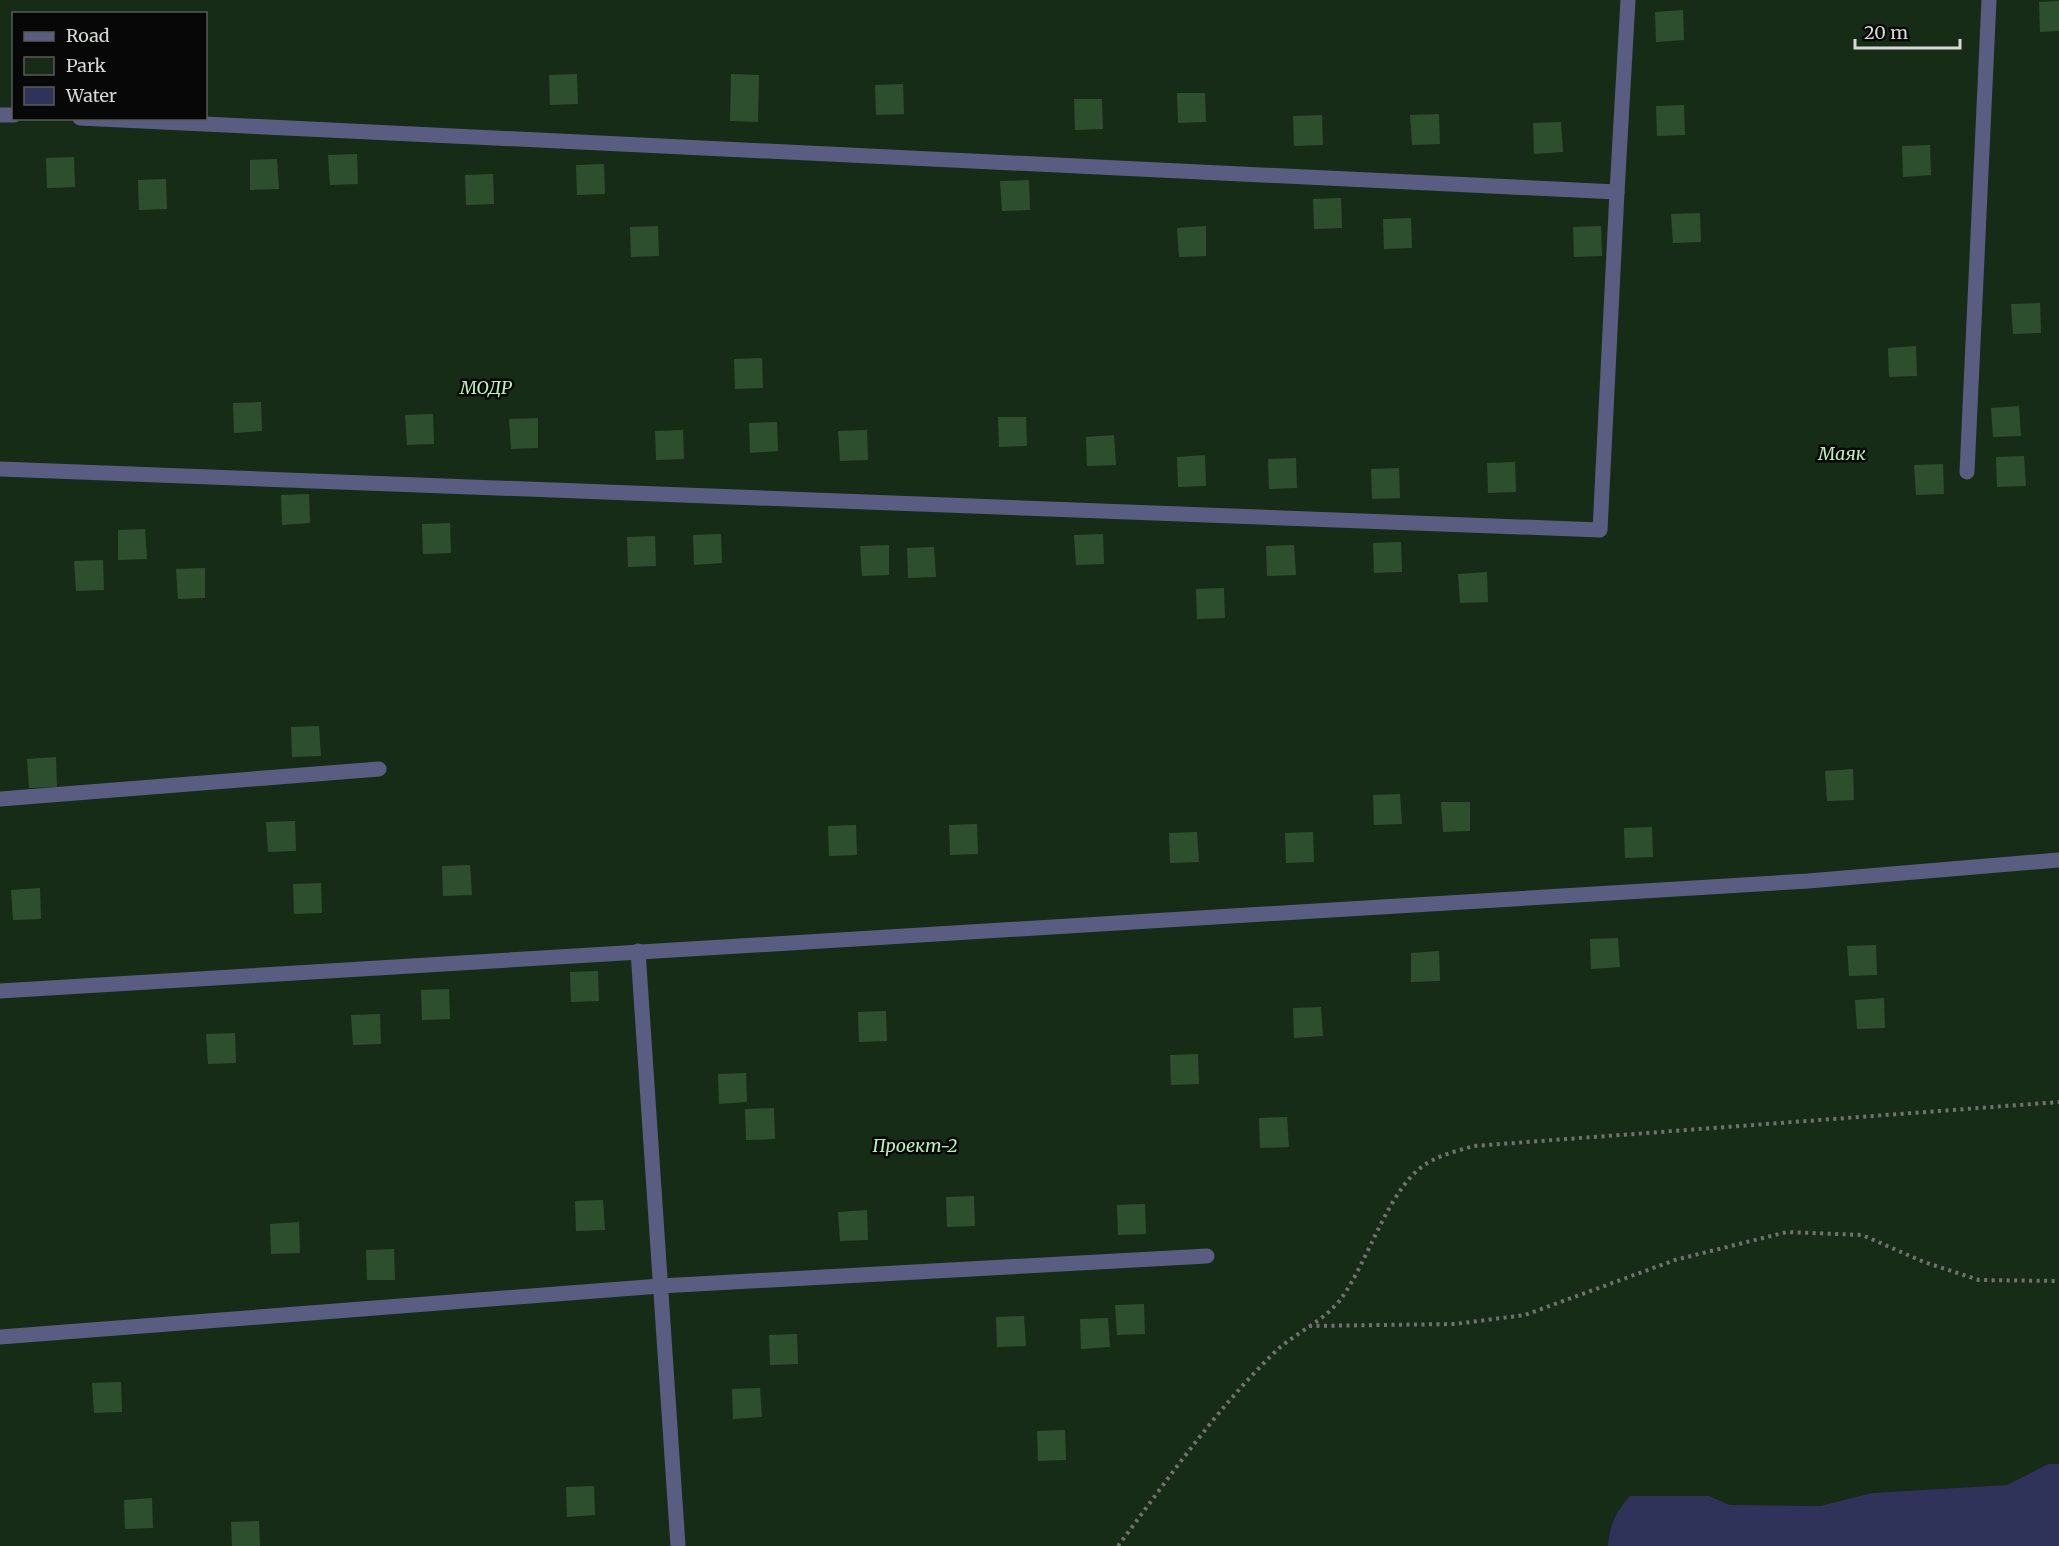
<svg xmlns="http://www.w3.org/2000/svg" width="2059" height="1546" font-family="Merriweather,serif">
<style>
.green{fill:#172c17;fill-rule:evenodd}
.water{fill:#2f3359}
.building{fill:#2e4f2d}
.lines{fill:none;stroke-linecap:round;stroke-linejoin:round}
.path{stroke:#707370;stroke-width:4;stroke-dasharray:3 4.5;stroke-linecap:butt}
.minor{stroke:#595d81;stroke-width:15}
.labels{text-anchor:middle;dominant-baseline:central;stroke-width:5;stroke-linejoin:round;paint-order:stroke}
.park-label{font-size:18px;font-style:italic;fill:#b9f1b7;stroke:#060706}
</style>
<rect width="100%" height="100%" fill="#1a1e1a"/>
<path class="green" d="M 0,0 L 2059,0 L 2059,1464 L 2048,1464 L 2007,1485 L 1872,1493 L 1820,1506 L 1730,1505 L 1709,1496 L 1630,1496 L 1609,1529 L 1608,1546 L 0,1546 ZM 14,14 L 206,14 L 206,118 L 14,118 Z"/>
<path class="water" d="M 2048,1464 L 2059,1464 L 2059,1546 L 1608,1546 C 1609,1525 1616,1512 1630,1496 L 1709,1496 L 1730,1505 L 1820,1506 L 1872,1493 L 2007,1485 Z"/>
<g class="building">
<polygon points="2059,1 2059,31 2040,32 2039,2"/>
<polygon points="1683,10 1684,40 1656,42 1655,12"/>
<polygon points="577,74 578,104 550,105 549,75"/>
<polygon points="731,74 759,75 758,122 730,121"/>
<polygon points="903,84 904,114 876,115 875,85"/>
<polygon points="1177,93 1205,93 1206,122 1178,123"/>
<polygon points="1074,99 1102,99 1103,129 1075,130"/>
<polygon points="1684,105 1685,135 1657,136 1656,106"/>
<polygon points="1439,114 1440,144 1412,145 1410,115"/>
<polygon points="1322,115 1323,145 1294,146 1293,116"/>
<polygon points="1561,122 1563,152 1534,154 1533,123"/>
<polygon points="1930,145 1931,175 1903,177 1902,146"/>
<polygon points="357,154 358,184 330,185 328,155"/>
<polygon points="74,157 75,187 47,188 46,158"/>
<polygon points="277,159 279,189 250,190 250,160"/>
<polygon points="604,164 605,194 577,195 576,165"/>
<polygon points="493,174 494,204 466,205 465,175"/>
<polygon points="166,179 167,209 139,210 138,180"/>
<polygon points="1029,180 1030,210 1002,211 1000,181"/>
<polygon points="1341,198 1342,228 1314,229 1313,199"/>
<polygon points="1700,213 1701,242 1673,243 1671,214"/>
<polygon points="1411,218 1412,248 1384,249 1383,219"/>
<polygon points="658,226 659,256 631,257 630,227"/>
<polygon points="1206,226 1206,256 1179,257 1177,228"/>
<polygon points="1601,226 1602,256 1574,257 1573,227"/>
<polygon points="2040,303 2041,333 2013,334 2011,304"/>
<polygon points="1916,346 1917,376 1889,377 1888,348"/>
<polygon points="762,358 763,388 735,389 734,359"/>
<polygon points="261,402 262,431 234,433 233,403"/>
<polygon points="2019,406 2021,436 1993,437 1991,408"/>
<polygon points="433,414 434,444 407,445 405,415"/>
<polygon points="998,417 1026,417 1027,446 999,447"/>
<polygon points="538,418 538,448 511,449 509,419"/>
<polygon points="777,422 778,451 750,453 749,423"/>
<polygon points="683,430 684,459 656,460 655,431"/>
<polygon points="867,430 868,460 840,461 838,431"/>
<polygon points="1114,435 1116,465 1087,466 1086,437"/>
<polygon points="1205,455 1206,486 1178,487 1177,457"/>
<polygon points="2024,456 2026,486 1997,487 1996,457"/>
<polygon points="1296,458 1297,488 1269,489 1268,459"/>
<polygon points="1515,462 1516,492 1488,493 1487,463"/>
<polygon points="1943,464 1944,494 1916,495 1914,465"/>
<polygon points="1399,468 1400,498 1372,499 1371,469"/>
<polygon points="309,494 310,523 282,525 281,495"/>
<polygon points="450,523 451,553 423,554 422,524"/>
<polygon points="145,529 147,559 118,560 118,530"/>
<polygon points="721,534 722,563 694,565 693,535"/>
<polygon points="1103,534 1104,564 1076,565 1074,535"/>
<polygon points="655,536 656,566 628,567 627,537"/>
<polygon points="1401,542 1402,572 1374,573 1373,543"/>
<polygon points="889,545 889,575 862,576 860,546"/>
<polygon points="1294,545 1296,575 1267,576 1266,546"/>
<polygon points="934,547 936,577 908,578 907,548"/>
<polygon points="103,560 104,590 76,591 74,561"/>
<polygon points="205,568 205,598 178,599 176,569"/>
<polygon points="1487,572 1488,602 1460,603 1458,574"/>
<polygon points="1224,588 1225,618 1197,619 1196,589"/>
<polygon points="319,726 321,756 292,757 291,727"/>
<polygon points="56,757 57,787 29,788 27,759"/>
<polygon points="1853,769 1854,800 1827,801 1825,771"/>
<polygon points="1400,794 1402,824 1374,825 1373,795"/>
<polygon points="1441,802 1470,802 1470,831 1443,832"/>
<polygon points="295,821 296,851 268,852 266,822"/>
<polygon points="977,824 978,854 950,855 949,825"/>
<polygon points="856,825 857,855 829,856 828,826"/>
<polygon points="1652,827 1653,857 1625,858 1624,828"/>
<polygon points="1197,832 1199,862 1170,863 1169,833"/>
<polygon points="1313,832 1314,862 1286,863 1285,833"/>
<polygon points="470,865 472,895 443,896 442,866"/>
<polygon points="321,883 322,913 294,914 293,884"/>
<polygon points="40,888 41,919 13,920 11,890"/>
<polygon points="1618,938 1620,967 1591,969 1590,939"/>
<polygon points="1876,945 1877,975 1849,976 1847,946"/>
<polygon points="1439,951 1440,981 1411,982 1411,953"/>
<polygon points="598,971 599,1001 571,1002 570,972"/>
<polygon points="449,989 450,1019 422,1020 421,990"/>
<polygon points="1884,998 1885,1028 1857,1029 1855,1000"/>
<polygon points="1321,1007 1323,1036 1294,1038 1293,1008"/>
<polygon points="886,1011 887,1041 859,1042 858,1012"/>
<polygon points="380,1014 381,1044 353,1045 351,1015"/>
<polygon points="235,1033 236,1063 208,1064 206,1034"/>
<polygon points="1198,1054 1199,1084 1171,1085 1170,1055"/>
<polygon points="746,1073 747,1102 719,1104 718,1074"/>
<polygon points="774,1108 775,1139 746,1140 745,1109"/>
<polygon points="1287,1117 1289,1147 1260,1148 1259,1118"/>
<polygon points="974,1196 975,1226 947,1227 946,1197"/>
<polygon points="603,1200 605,1230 576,1231 575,1201"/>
<polygon points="1145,1204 1146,1234 1118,1235 1117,1205"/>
<polygon points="867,1210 868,1240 840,1241 838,1212"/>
<polygon points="299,1222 300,1253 271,1254 270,1224"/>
<polygon points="394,1249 395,1280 367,1280 366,1250"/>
<polygon points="1144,1304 1145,1334 1117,1335 1115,1305"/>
<polygon points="1024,1316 1026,1346 997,1347 996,1317"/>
<polygon points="1108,1318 1110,1347 1081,1349 1080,1319"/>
<polygon points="797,1334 798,1364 770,1365 769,1335"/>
<polygon points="121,1382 122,1412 94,1413 92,1383"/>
<polygon points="760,1388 762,1417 733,1419 732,1389"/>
<polygon points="1065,1430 1066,1460 1038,1461 1037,1431"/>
<polygon points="594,1486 595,1515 567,1517 566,1487"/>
<polygon points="152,1498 153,1528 125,1529 124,1500"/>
<polygon points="259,1521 260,1546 232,1546 231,1522"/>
</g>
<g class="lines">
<g class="path">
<polyline points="1309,1326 1455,1324 1525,1315 1675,1260 1787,1232 1862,1235 1924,1262 1979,1280 2059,1281"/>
<path d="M 1118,1546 C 1168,1479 1216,1409 1276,1351 C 1295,1333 1324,1321 1340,1300 C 1369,1262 1390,1181 1431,1161 C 1444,1154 1460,1150 1474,1146 L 2059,1102"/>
</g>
<g class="minor">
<polyline points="0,115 14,115"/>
<polyline points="80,118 1617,192 1628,0"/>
<polyline points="0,469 1600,530 1617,192"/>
<polyline points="1967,472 1989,0"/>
<polyline points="0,799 379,769"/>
<polyline points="638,951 678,1546"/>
<polyline points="0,991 1808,881 2059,860"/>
<polyline points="0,1337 660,1286 1207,1256"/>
</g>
</g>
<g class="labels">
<g class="park-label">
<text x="486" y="387">МОДР</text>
<text x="1842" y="453">Маяк</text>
<text x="915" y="1145">Проект-2</text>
</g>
</g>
<rect x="12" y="12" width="195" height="108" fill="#060706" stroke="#595b59" stroke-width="1.5"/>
<rect x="24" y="32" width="30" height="9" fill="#595d81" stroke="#595b59" stroke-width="1.5"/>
<text x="66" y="42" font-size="18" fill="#d6d9d6">Road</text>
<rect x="24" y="57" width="30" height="18" fill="#172c17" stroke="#595b59" stroke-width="1.5"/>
<text x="66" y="72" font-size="18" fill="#d6d9d6">Park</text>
<rect x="24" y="87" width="30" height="18" fill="#2f3359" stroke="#595b59" stroke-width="1.5"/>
<text x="66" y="102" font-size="18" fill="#d6d9d6">Water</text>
<path d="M1855 39v9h105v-9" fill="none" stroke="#d6d9d6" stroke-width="3"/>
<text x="1864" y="39" font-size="18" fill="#d6d9d6" stroke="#060706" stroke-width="4.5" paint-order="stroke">20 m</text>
</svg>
